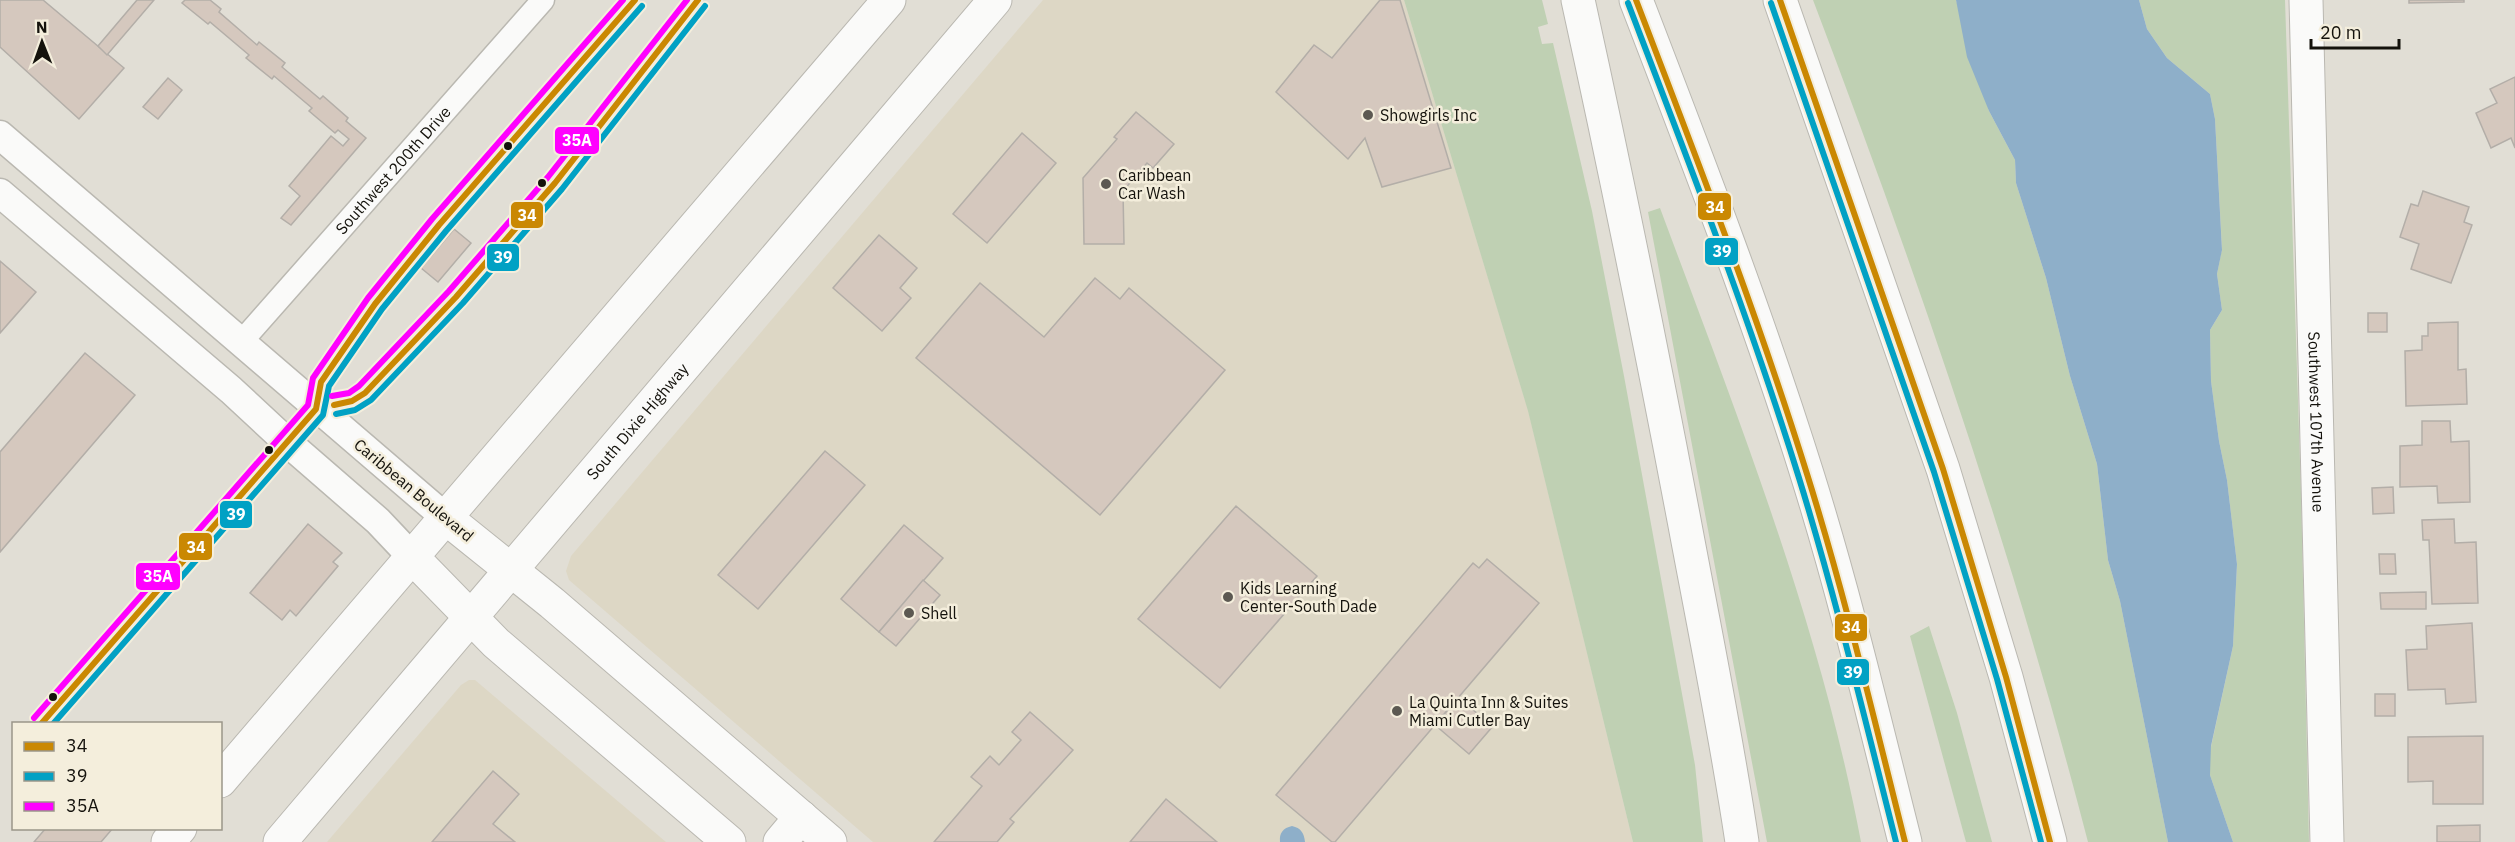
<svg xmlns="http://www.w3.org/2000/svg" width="2515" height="842" font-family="'IBM Plex Sans',sans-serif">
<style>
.built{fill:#ddd7c5}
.green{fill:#bfd0b3}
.water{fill:#8eafc9}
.building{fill:#d5c8be;stroke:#b3aea8;stroke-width:1.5}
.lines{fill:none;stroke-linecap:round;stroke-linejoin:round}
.minor-casing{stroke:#bab8b1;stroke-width:25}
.tertiary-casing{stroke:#bab8b1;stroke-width:31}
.primary-casing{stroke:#bab8b1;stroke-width:35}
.trunk-casing{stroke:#bab8b1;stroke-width:35}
.motorway-casing{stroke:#bab8b1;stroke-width:35}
.minor{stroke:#fafaf9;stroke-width:22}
.tertiary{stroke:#fafaf9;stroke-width:28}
.primary{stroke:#fafaf9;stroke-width:33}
.trunk{stroke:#fafaf9;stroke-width:33}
.motorway{stroke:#fafaf9;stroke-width:33}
.bus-1-casing{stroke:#f4eedc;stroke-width:10}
.bus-2-casing{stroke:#f4eedc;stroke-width:10}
.bus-3-casing{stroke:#f4eedc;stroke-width:10}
.bus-1{stroke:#ca8802;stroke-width:6}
.bus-2{stroke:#01a1c4;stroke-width:6}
.bus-3{stroke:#f0f;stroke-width:6}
.poi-dot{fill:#5c5952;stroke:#f4eedc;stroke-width:2}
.bus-dot{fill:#14120c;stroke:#f4eedc;stroke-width:2}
.labels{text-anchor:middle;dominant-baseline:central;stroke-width:5;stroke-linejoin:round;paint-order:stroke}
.poi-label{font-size:16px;fill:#14120c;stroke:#f4eedc;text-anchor:start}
.street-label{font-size:16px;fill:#14120c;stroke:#f4eedc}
.line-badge{stroke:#f4eedc;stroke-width:2}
.badge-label{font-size:16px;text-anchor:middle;font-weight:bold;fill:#fff}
</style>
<rect width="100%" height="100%" fill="#e1ded5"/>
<g class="built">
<polygon points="1043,0 1404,0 1528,410 1633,842 873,842 569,580 566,571 571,556"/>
<polygon points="469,680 475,680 666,842 327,842 461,685"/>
</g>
<g class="green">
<polygon points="1404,0 1542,0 1548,24 1538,27 1542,44 1553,43 1592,211 1624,376 1695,765 1703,842 1633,842 1528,411"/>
<path d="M 1813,0 L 1956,0 L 1989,111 L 2015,160 L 2016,183 L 2046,278 L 2070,376 L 2097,464 L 2108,560 L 2120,601 L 2168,842 L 2088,842 C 2014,556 1918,276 1813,0 Z"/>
<polygon points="2139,0 2285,0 2301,493 2309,842 2233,842 2210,775 2209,756 2233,646 2237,564 2227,480 2219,441 2211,381 2210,330 2222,310 2217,274 2222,249 2215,119 2210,94 2167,58 2147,29"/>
<path d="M 1660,208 C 1737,415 1820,624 1861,842 L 1767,842 L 1648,212 Z"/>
<polygon points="1929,626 1957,713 1992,842 1966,842 1910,636"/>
</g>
<g class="water">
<polygon points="1956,0 2139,0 2147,29 2167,58 2210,94 2215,119 2222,250 2217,274 2222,310 2210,330 2211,381 2219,441 2227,480 2237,564 2233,646 2211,746 2210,775 2233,842 2168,842 2120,601 2108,560 2097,464 2070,376 2046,278 2016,183 2015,160 1989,111 1967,57"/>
<path d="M 1292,826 C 1301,828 1304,833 1305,842 L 1280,842 C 1279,833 1283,828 1292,826 Z"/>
</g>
<g class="building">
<polygon points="0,0 43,0 124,68 79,119 0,47"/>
<polygon points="137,0 154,0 107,55 98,46"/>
<polygon points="185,0 210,0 221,9 219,12 257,45 259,42 285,63 282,67 320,99 323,96 348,118 346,121 366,138 291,225 281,218 300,196 289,186 331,136 343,146 349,139 338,130 335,133 309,111 312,108 274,76 272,79 246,58 249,55 210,22 208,24 182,3"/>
<polygon points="1380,0 1400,0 1451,168 1382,187 1365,138 1348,159 1276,92 1314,45 1332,58"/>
<polygon points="2409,0 2464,0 2464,2 2409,3"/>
<polygon points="2515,77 2515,148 2511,138 2491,148 2476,113 2497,103 2490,89"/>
<polygon points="168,78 182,90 158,119 143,107"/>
<polygon points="1136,112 1174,144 1153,168 1147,163 1123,191 1124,244 1084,244 1083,178 1117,139 1114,137"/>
<polygon points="1022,133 1056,163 987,243 953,214"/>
<polygon points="2423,191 2469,207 2464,222 2472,225 2451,283 2411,269 2419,244 2400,237 2411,204 2418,206"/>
<polygon points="454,229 471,243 438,282 421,268"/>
<polygon points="879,235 917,268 900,288 911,298 882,331 833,288"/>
<polygon points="0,261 36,292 0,333"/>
<polygon points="1095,278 1120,299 1129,288 1225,370 1100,515 916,358 980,283 1044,337"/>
<rect x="2368" y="313" width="19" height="19"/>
<polygon points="2458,322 2458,370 2466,369 2467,404 2406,406 2405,351 2422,350 2422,336 2428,336 2428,323"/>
<polygon points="85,353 135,395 0,552 0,452"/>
<polygon points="2422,421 2450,421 2451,442 2469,441 2470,502 2438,503 2437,486 2400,487 2400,446 2422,445"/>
<polygon points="825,451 865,485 758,609 718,575"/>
<polygon points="2393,487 2394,513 2373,514 2372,488"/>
<polygon points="1236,506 1317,576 1220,688 1138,619"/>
<polygon points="2454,519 2455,543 2476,542 2478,603 2432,604 2429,540 2423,540 2422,520"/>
<polygon points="308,524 342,553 333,562 338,566 296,616 290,610 282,620 250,593"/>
<polygon points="904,525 943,558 879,632 841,599"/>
<polygon points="2379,554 2395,554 2396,574 2380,574"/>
<polygon points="1487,559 1539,603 1335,842 1332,842 1276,795 1473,563 1479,568"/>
<polygon points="923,580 940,595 896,646 879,632"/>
<polygon points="2426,592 2426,609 2381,609 2380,593"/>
<polygon points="2472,623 2476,702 2446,704 2445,689 2408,690 2406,650 2427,649 2426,626"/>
<rect x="2375" y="694" width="20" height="22"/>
<polygon points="1458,698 1493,726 1469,754 1435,725"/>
<polygon points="1030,712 1073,750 1010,819 1014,822 997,842 934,842 982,786 971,777 990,756 999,765 1021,740 1012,732"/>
<polygon points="2483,736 2483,804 2433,804 2433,781 2408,782 2408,737"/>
<polygon points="493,771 519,794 493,824 515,842 432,842"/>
<polygon points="1166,799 1217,842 1130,842"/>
<polygon points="2480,825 2480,842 2437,842 2437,826"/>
<polygon points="46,828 113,828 101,842 34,842"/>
</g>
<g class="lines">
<defs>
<g id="minor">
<path id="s1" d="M 242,341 L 543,0"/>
</g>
<g id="tertiary">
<polyline points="0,135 446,518"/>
<polyline points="0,193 231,390 287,442 378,521 412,557"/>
</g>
<g id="primary">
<path id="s2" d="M 2306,0 L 2327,842"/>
<polyline points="446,518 552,603 830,842"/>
<polyline points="412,557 496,643 729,842"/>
<polyline points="780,842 801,817"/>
</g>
<g id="trunk">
<polyline points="220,781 889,0"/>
<polyline points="168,842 180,828"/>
<path id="s3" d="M 280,842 L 995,0"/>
</g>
<g id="motorway">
<path d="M 1578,0 C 1616,173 1651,346 1684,520 C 1704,627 1726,734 1742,842"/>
<path d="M 1636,0 C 1696,156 1757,314 1807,474 C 1845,595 1874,719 1905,842"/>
<polyline points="1780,0 1943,469 2006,677 2050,842"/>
</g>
</defs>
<use href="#minor" class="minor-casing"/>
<use href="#tertiary" class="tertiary-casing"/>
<use href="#primary" class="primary-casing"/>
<use href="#trunk" class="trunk-casing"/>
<use href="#motorway" class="motorway-casing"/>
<use href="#minor" class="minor"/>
<use href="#tertiary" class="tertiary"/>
<use href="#primary" class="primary"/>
<use href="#trunk" class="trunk"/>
<use href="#motorway" class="motorway"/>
<defs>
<g id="bus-1">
<path d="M 1636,0 C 1696,157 1757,313 1807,474 C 1845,595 1874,719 1905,842"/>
<polyline points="1780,0 1943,469 2006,677 2050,842"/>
<polyline points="334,405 352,401 365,393 456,297 555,183 698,0"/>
<polyline points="41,724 316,409 321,382 375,304 439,225 635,0"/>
</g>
<g id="bus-2">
<path d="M 1628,3 C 1688,160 1749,317 1799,478 C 1836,598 1865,720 1896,842"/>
<polyline points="1771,3 1934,472 1997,679 2041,842"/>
<polyline points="336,414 355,410 371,400 463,303 562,189 705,6"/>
<polyline points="53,724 323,415 329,386 382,309 446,231 642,6"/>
</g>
<g id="bus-3">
<polyline points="332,396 349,393 359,386 449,291 548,177 687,0"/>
<polyline points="34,718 308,405 313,378 368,298 432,219 623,0"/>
</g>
</defs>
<use href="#bus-1" class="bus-1-casing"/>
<use href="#bus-2" class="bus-2-casing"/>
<use href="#bus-3" class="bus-3-casing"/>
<use href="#bus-1" class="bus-1"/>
<use href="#bus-2" class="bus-2"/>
<use href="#bus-3" class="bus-3"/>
</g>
<g class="poi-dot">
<circle cx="1368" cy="115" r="6"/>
<circle cx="1106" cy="184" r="6"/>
<circle cx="1228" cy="597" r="6"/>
<circle cx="909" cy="613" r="6"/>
<circle cx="1397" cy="711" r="6"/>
</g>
<g class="bus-dot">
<circle cx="508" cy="146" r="5"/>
<circle cx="542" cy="183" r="5"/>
<circle cx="269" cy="450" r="5"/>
<circle cx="53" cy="697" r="5"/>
</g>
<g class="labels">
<g class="poi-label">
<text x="1380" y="115">Showgirls Inc</text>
<text x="1118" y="175">Caribbean<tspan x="1118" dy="18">Car Wash</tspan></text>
<text x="1240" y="588">Kids Learning<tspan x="1240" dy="18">Center-South Dade</tspan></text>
<text x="921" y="613">Shell</text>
<text x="1409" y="702">La Quinta Inn &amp; Suites<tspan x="1409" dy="18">Miami Cutler Bay</tspan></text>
</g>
<g class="street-label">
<text stroke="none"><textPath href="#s1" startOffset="228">Southwest 200th Drive</textPath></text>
<text stroke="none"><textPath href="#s2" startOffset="422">Southwest 107th Avenue</textPath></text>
<text stroke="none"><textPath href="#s3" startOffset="552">South Dixie Highway</textPath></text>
<text transform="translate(414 490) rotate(40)">Caribbean Boulevard</text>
</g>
</g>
<g class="line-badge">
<rect x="554" y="126" width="46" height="29" rx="6" fill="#f0f"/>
<rect x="1697" y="192" width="35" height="29" rx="6" fill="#ca8802"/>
<rect x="510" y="201" width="34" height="28" rx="6" fill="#ca8802"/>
<rect x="1704" y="237" width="35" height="29" rx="6" fill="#01a1c4"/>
<rect x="486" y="243" width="34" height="29" rx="6" fill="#01a1c4"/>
<rect x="219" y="500" width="34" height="29" rx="6" fill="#01a1c4"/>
<rect x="178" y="532" width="35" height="29" rx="6" fill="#ca8802"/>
<rect x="135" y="562" width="46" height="29" rx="6" fill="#f0f"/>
<rect x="1834" y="613" width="34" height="29" rx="6" fill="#ca8802"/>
<rect x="1836" y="658" width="34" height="28" rx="6" fill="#01a1c4"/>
</g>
<g class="badge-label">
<text x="577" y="146">35A</text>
<text x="1715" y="213">34</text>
<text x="527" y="221">34</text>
<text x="1722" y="257">39</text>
<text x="503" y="263">39</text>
<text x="236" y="520">39</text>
<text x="196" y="553">34</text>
<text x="158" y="582">35A</text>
<text x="1851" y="633">34</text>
<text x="1853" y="678">39</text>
</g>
<rect x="12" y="722" width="210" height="108" fill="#f4eedc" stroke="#9a9689" stroke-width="1.5"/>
<rect x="24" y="742" width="30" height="9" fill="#ca8802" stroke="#9a9689" stroke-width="1.5"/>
<text x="66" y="752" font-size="18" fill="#14120c">34</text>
<rect x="24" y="772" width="30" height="9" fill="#01a1c4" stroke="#9a9689" stroke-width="1.5"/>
<text x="66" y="782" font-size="18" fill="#14120c">39</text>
<rect x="24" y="802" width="30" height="9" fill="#ff00ff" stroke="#9a9689" stroke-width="1.5"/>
<text x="66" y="812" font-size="18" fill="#14120c">35A</text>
<g transform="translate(42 42) rotate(359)" stroke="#f4eedc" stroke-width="4.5" paint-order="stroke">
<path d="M0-4.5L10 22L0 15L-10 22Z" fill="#14120c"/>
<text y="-9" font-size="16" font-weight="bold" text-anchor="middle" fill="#14120c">N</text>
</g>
<path d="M2311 39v9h88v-9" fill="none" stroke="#14120c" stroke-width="3"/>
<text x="2320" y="39" font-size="18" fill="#14120c" stroke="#f4eedc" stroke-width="4.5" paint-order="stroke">20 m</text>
</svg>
